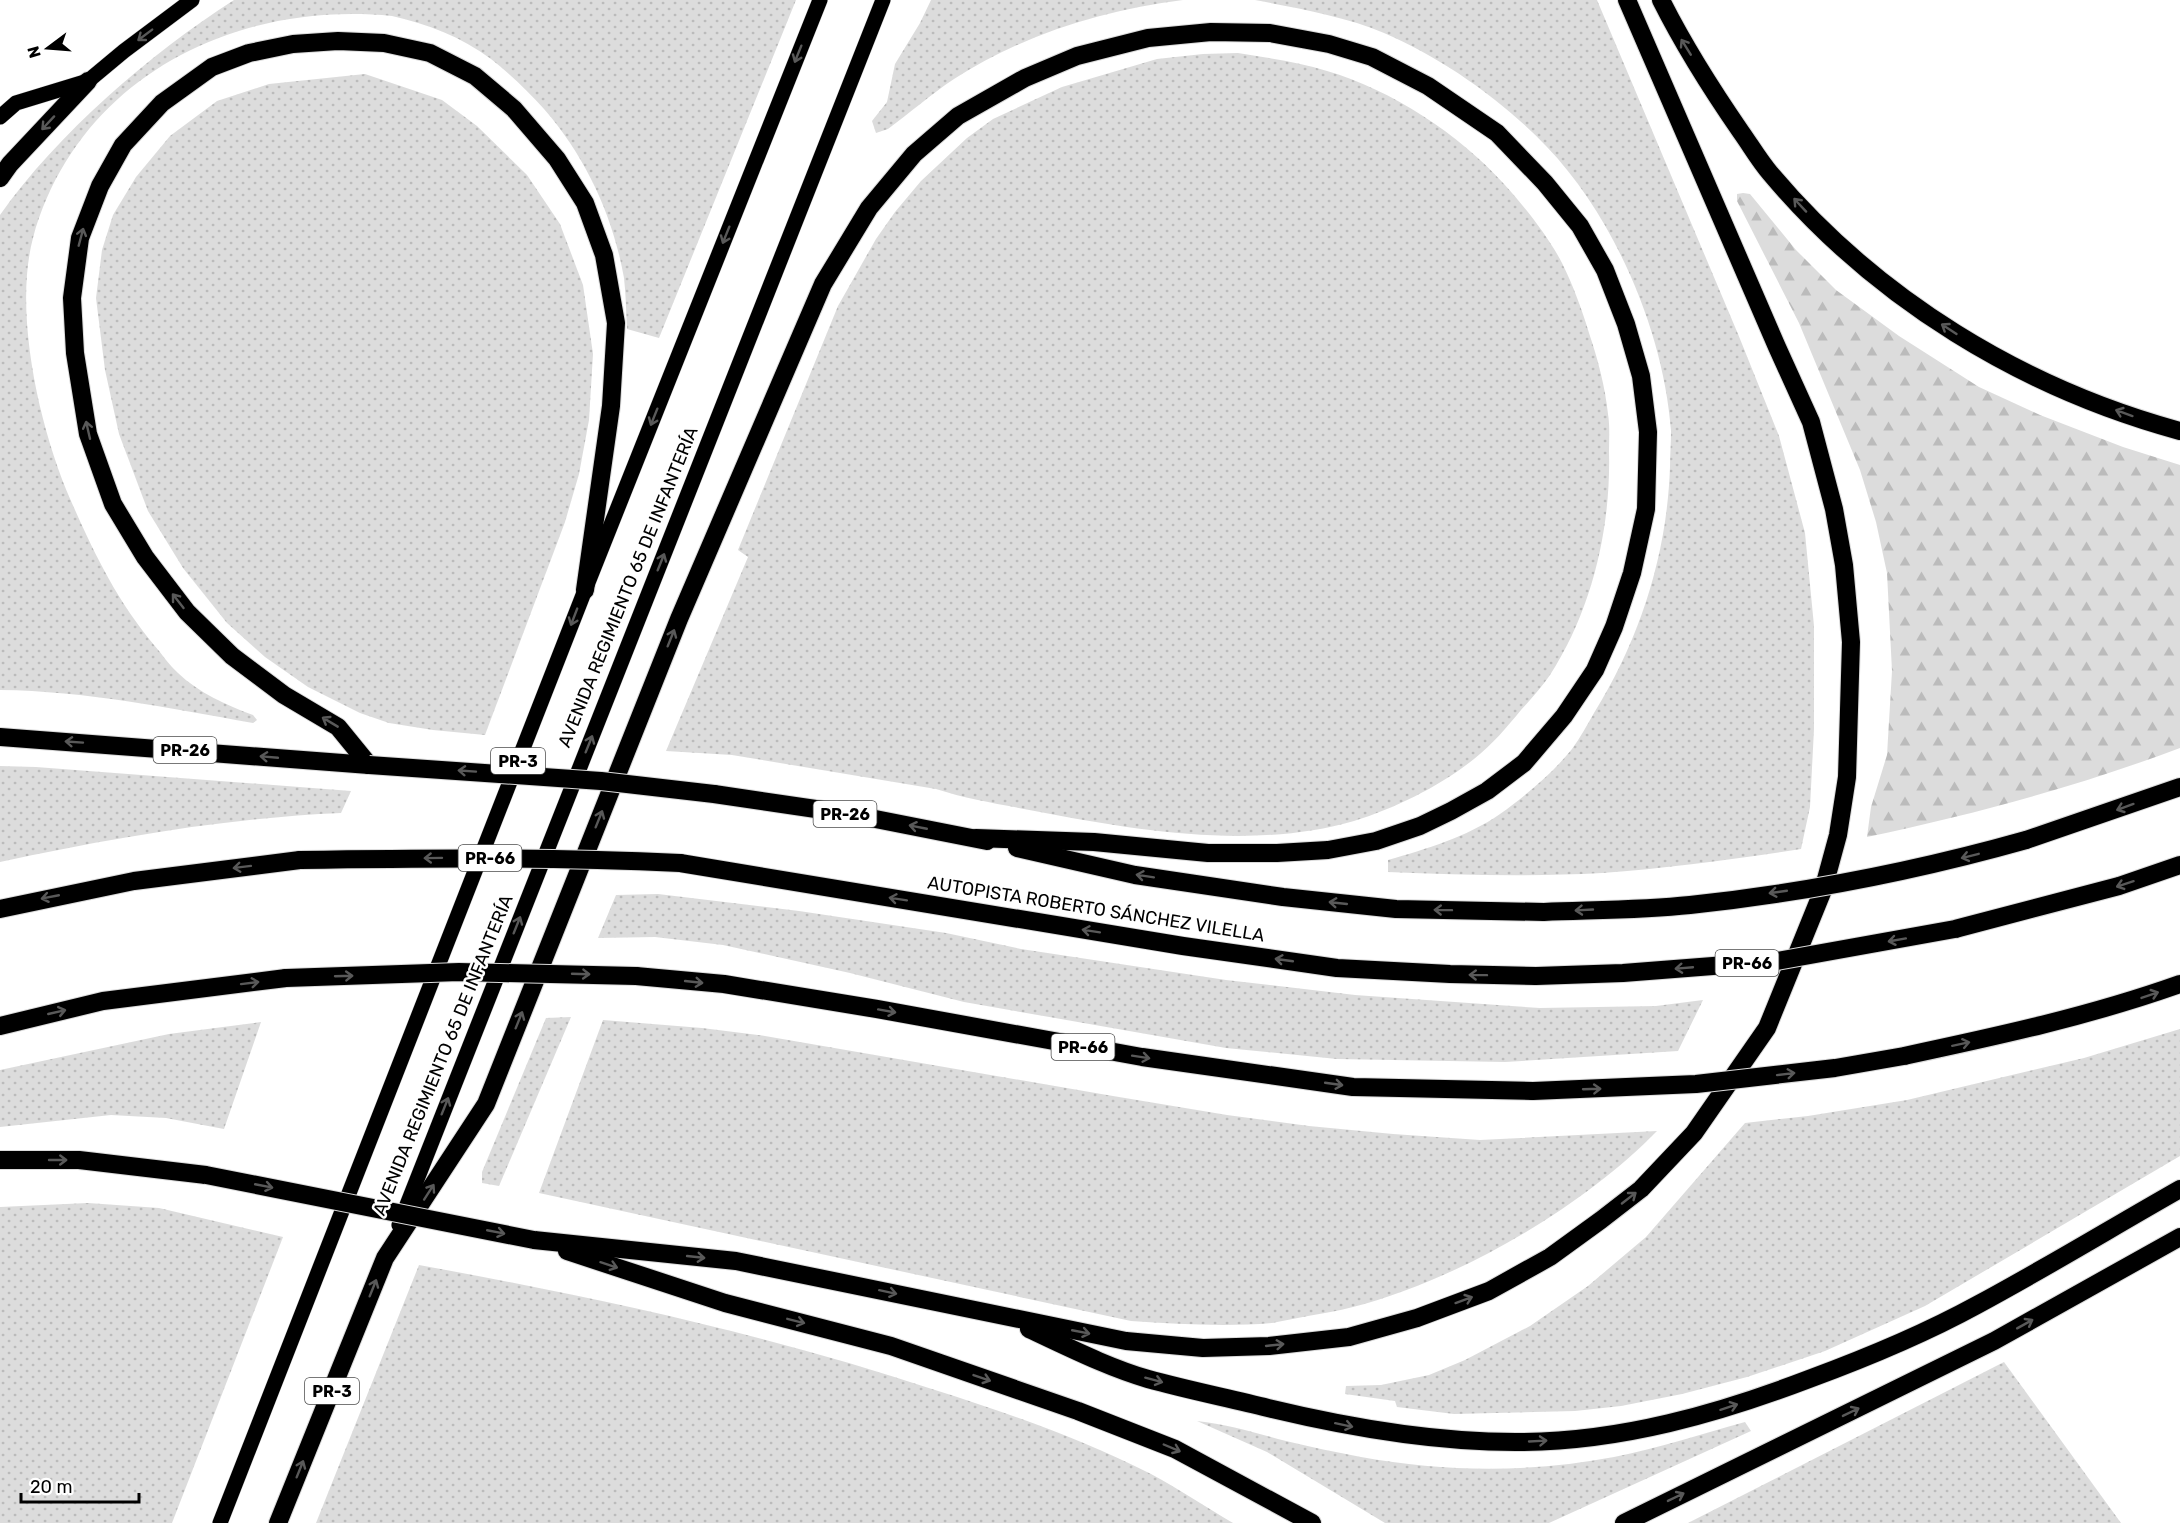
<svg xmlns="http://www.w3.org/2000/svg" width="2180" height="1523" font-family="Rubik,sans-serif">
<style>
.grass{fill:url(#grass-dots)}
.forest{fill:url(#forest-firs)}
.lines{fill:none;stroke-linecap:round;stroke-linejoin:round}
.major-casing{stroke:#dbdbdb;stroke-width:16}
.highway-casing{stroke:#dbdbdb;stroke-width:20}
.major{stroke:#000;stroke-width:15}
.highway{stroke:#000;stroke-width:18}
.highway-bridge-casing{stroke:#dbdbdb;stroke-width:20;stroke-linecap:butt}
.highway-bridge{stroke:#000;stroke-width:18}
.oneway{stroke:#595959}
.labels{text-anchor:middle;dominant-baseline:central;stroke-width:5;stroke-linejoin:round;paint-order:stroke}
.shield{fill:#fff;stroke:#4c4c4c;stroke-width:1.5}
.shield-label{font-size:16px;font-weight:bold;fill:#000}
.street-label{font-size:18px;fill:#000;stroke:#fff}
</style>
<defs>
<pattern id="grass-dots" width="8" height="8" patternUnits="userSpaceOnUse" patternTransform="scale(1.5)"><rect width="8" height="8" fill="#dcdcdc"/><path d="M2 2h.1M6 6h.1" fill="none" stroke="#bbb" stroke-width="1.8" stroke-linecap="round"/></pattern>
<pattern id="forest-firs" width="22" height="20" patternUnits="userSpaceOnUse" patternTransform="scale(1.5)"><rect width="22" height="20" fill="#dcdcdc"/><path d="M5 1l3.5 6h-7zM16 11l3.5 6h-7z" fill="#bbb"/></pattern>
</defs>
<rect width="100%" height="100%" fill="#fff"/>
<g class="grass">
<path d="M 234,0 L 796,0 L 659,338 L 627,329 C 626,312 626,295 624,278 C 613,216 586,157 544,109 C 528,91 510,74 491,59 C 462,37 427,24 392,16 C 231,0 76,81 33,238 C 13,313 40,431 71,501 C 95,555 116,599 154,645 C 162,654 169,665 178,673 C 199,693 226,705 253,715 L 257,720 L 253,723 C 169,708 86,691 0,690 L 0,215 C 57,134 151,53 234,0 Z"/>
<path d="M 931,0 L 1183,0 C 1103,10 1022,35 954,79 C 931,94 910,113 888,129 L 876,133 L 872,121 L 887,102 L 895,64 L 920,23 Z"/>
<path d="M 1255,0 L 1597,0 L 1738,334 L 1779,436 L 1805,533 L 1814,626 L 1814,729 L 1810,807 L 1801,849 C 1735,859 1669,868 1602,873 C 1531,877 1459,875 1388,872 L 1388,860 C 1426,849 1467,837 1500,814 C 1525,796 1552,774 1572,749 C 1580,738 1587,725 1594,713 C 1640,639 1667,555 1670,467 C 1670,455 1671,443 1671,431 C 1664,333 1615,218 1547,147 C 1502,100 1444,59 1384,33 C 1345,16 1296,8 1255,0 Z"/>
<path d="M 1238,53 C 1268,58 1299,62 1327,71 C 1392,90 1459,134 1504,184 C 1524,206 1548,236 1562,263 C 1573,285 1582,310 1589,333 C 1598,360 1605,386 1608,414 C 1610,426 1609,439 1609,452 C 1611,528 1592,610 1550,675 C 1542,687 1531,699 1521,710 C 1507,727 1492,745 1474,759 C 1440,786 1396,808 1354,821 C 1254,850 1140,831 1040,812 C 1005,805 970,800 936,789 L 732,755 L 666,751 L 748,557 L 738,550 L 838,306 L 876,239 L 895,212 L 921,181 L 967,138 L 993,119 L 1062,87 L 1157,59 L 1203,54 Z"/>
<polygon points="365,74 442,100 477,126 527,175 560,224 583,285 593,354 589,420 579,474 565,522 485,735 433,730 389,723 360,713 308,687 265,657 227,623 183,568 148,511 119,434 105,370 96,298 102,250 113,215 136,177 170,136 217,101 269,84"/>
<path d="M 0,766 L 36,767 L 351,791 L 341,813 C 226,818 112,838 0,862 Z"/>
<polygon points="658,894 799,911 946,933 1021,949 1226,980 1355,995 1540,1008 1656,1006 1703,1000 1678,1051 1505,1062 1337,1059 1226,1048 964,1002 850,973 723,945 655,937 598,938 616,895"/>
<polygon points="571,1017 499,1186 482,1183 482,1172 546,1018"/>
<path d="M 603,1020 L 702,1028 L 765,1036 L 1107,1095 L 1227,1115 L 1309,1126 L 1393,1134 L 1480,1140 L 1657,1131 C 1582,1208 1458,1280 1353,1307 C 1338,1311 1323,1313 1308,1316 C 1296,1318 1284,1321 1272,1323 C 1225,1327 1178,1324 1131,1321 L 539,1193 Z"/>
<polygon points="261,1022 224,1129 166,1118 111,1115 0,1127 0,1070 169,1034"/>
<polygon points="2180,1029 2180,1156 1925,1306 1825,1351 1747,1377 1682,1394 1621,1406 1575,1411 1454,1414 1397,1407 1395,1401 1345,1394 1346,1386 1381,1385 1429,1375 1465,1360 1530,1326 1588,1286 1646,1237 1745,1123 1808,1116 1907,1100 2084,1058"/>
<polygon points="88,1203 159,1208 283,1237 172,1523 0,1523 0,1207"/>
<path d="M 419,1265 C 594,1297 767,1334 935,1390 C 1008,1413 1083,1439 1151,1474 C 1179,1489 1206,1507 1233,1523 L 316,1523 Z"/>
<polygon points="2004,1362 2121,1523 1688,1523"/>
<path d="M 1197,1421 C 1227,1424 1256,1433 1286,1441 C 1310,1447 1336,1452 1361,1457 C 1444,1472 1530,1473 1614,1457 C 1658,1448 1702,1434 1745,1422 L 1751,1431 L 1549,1523 L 1385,1523 L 1267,1452 Z"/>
</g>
<path class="forest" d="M 1743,193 L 1750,194 L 1796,250 L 1836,290 L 1899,336 L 1979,387 L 2040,415 L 2123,447 L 2180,465 L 2180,748 C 2076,787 1975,814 1867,837 L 1871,807 L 1887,755 L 1892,671 L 1887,573 L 1876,522 L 1860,470 L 1799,323 L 1737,201 L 1737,194 Z"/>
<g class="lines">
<defs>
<g id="major">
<polyline points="0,117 16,103 88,81 124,51 192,0"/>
<polyline points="399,1225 883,0"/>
<polyline points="220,1523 585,590 820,0"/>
</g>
<g id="highway">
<path d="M 1661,0 C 1684,46 1712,90 1741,132 C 1751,146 1759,160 1770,173 C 1876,299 2022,388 2180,431"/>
<polyline points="0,178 10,164 88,81"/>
<polyline points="0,737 369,765"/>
<polyline points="369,765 338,727 284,695 232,656 187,612 145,557 113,504 88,434 75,353 72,298 80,238 100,186 123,145 162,103 212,67 249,53 293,44 338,41 384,43 430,53 475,76 514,109 557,159 585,203 604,255 616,323 611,406 585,590"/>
<polyline points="714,794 850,814 987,841"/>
<polyline points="2026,840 2180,787"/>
<polyline points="1017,848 1135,875 1283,897 1396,909 1544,912"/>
<polyline points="680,863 1183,946 1337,968 1450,974 1536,976"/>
<polyline points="0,909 134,881 300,860"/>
<polyline points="1955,929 2119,886 2180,865"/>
<polyline points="636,976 724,984 877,1009 1142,1057 1353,1087 1533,1091"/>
<polyline points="0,1026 103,1001 286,978"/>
<path d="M 1904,1056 C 1998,1036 2090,1016 2180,984"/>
<polyline points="0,1160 79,1160 206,1175"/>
<polyline points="534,1240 736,1261 1126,1341 1203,1348 1269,1346 1349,1337 1417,1318 1489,1291 1550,1257 1601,1220 1641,1189 1694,1133 1767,1028 1823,890 1838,835 1847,777 1851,642 1844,565 1834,509 1811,422 1777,347 1627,0"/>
<polyline points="567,1251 725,1303 891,1346 1078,1411 1175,1449 1312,1523"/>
<path d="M 1029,1329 C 1068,1347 1107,1367 1148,1379 C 1188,1390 1228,1398 1268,1408 C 1351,1428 1437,1443 1523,1442 C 1622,1441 1717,1414 1809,1379 C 1866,1358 1924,1334 1977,1305 C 2046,1268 2113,1227 2180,1189"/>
<polyline points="278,1523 385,1258 486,1104 679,619 823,284 869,208 914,154 958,116 1025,78 1077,56 1148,38 1211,32 1270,33 1329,44 1372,57 1428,86 1497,133 1545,183 1580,226 1605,270 1626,324 1641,376 1648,432 1646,509 1632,573 1614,627 1595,670 1564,716 1524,763 1487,791 1451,811 1420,826 1376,841 1328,850 1277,853 1208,853 1094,842 976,838"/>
<polyline points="1624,1523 1994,1341 2180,1237"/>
</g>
</defs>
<use href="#major" class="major-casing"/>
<use href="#highway" class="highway-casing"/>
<use href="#major" class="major"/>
<use href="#highway" class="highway"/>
<defs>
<g id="highway-bridge">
<polyline points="369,765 601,781 714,794"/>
<path d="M 300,860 C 427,858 553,857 680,863"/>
<path d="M 1544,912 C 1592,910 1642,910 1690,905 C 1803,893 1916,871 2026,840"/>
<polyline points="1536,976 1623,973 1777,961 1955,929"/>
<polyline points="286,978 459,972 636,976"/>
<polyline points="1533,1091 1696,1084 1835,1068 1904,1056"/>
<polyline points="206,1175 534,1240"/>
</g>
</defs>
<use href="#highway-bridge" class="highway-bridge-casing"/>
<use href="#highway-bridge" class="highway-bridge"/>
</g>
<defs><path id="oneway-shaft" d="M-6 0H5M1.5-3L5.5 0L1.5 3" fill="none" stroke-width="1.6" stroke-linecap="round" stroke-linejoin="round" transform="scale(1.5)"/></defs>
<g class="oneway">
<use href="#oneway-shaft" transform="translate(145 35) rotate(143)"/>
<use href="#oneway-shaft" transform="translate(1686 47) rotate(-122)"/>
<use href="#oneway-shaft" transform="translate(798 54) rotate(112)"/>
<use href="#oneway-shaft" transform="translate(48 123) rotate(133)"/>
<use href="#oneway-shaft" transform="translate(1800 205) rotate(-133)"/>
<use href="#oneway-shaft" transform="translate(726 235) rotate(112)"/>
<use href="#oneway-shaft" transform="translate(81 237) rotate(-75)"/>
<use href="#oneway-shaft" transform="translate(1949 329) rotate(-147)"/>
<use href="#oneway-shaft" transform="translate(2124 413) rotate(-160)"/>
<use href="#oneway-shaft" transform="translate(654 417) rotate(112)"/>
<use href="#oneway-shaft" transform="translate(88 430) rotate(-103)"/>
<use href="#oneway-shaft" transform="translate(661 562) rotate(-68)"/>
<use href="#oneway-shaft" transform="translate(178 601) rotate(-128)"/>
<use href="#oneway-shaft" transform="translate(574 617) rotate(111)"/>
<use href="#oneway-shaft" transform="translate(671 638) rotate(-68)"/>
<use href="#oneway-shaft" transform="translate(330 722) rotate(-149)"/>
<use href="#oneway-shaft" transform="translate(74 742) rotate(-176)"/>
<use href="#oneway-shaft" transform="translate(589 744) rotate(-68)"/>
<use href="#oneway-shaft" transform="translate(269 757) rotate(-175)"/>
<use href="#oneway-shaft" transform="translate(467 771) rotate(-176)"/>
<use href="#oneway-shaft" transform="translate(2125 807) rotate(160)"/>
<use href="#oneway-shaft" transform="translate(599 819) rotate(-68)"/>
<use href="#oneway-shaft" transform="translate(918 827) rotate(-169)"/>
<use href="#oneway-shaft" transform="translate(1970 856) rotate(166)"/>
<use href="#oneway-shaft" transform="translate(433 858) rotate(179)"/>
<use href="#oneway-shaft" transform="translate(242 867) rotate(173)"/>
<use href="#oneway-shaft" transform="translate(1145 876) rotate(-171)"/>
<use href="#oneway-shaft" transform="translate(2125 884) rotate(162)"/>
<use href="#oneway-shaft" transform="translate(1778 892) rotate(172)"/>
<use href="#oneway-shaft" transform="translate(50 897) rotate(169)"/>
<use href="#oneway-shaft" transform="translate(898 899) rotate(-171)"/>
<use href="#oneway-shaft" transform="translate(1338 903) rotate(-174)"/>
<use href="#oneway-shaft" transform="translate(1443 910) rotate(-179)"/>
<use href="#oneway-shaft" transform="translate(1584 910) rotate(177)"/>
<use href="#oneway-shaft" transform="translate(517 925) rotate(-68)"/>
<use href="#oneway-shaft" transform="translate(1091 931) rotate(-171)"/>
<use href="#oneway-shaft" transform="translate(1897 940) rotate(170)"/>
<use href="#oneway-shaft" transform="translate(1284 960) rotate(-172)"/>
<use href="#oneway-shaft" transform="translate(1684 968) rotate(175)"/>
<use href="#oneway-shaft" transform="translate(581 974) rotate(2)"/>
<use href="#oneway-shaft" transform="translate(1478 975) rotate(-179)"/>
<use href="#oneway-shaft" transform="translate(344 976) rotate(-2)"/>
<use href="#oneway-shaft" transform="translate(694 982) rotate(6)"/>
<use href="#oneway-shaft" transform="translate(250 983) rotate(-7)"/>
<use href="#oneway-shaft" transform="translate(2150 995) rotate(-19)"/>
<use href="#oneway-shaft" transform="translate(887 1011) rotate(10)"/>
<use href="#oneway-shaft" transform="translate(57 1012) rotate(-13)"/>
<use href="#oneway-shaft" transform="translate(519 1020) rotate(-68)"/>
<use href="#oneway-shaft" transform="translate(1961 1044) rotate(-12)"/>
<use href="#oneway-shaft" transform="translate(1141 1057) rotate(9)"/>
<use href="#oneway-shaft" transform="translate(1786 1074) rotate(-7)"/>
<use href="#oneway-shaft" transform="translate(1334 1084) rotate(8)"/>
<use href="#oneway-shaft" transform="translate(1592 1089) rotate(-2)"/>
<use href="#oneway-shaft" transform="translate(445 1106) rotate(-68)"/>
<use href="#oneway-shaft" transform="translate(58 1160)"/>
<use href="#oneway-shaft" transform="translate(264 1186) rotate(11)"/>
<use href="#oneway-shaft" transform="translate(429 1192) rotate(-57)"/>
<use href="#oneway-shaft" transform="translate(1629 1198) rotate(-38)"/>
<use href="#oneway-shaft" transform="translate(496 1232) rotate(11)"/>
<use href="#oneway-shaft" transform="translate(696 1257) rotate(6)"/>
<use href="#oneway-shaft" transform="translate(609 1265) rotate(18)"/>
<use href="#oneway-shaft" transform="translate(373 1288) rotate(-68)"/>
<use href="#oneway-shaft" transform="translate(888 1292) rotate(12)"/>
<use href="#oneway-shaft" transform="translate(1464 1300) rotate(-20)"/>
<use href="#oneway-shaft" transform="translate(796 1321) rotate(14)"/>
<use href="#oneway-shaft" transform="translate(2025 1324) rotate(-29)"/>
<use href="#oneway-shaft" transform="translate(1081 1332) rotate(11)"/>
<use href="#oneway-shaft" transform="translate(1275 1345) rotate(-6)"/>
<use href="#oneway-shaft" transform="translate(982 1378) rotate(19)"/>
<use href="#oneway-shaft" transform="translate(1154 1380) rotate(15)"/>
<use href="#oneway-shaft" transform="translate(1729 1407) rotate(-18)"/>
<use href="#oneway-shaft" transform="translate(1851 1412) rotate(-26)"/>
<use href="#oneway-shaft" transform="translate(1344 1425) rotate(12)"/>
<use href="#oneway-shaft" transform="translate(1538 1441) rotate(-3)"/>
<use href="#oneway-shaft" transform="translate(1172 1448) rotate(23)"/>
<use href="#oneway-shaft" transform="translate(300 1469) rotate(-68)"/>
<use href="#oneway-shaft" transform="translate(1676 1497) rotate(-26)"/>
</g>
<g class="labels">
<g class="shield">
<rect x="153.5" y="737" width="63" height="26" rx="4.5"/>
<rect x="491" y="748" width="54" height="26" rx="4.5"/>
<rect x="813.5" y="801" width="63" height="26" rx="4.5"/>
<rect x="458.5" y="845" width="63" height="26" rx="4.5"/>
<rect x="1715.5" y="950" width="63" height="26" rx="4.5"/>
<rect x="1051.5" y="1034" width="63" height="26" rx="4.5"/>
<rect x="305" y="1378" width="54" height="26" rx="4.5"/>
</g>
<g class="shield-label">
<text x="185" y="750">PR-26</text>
<text x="518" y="761">PR-3</text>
<text x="845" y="814">PR-26</text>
<text x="490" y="858">PR-66</text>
<text x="1747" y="963">PR-66</text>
<text x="1083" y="1047">PR-66</text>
<text x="332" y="1391">PR-3</text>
</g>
<g class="street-label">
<text transform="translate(628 587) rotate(-68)">AVENIDA REGIMIENTO 65 DE INFANTERÍA</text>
<text transform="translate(1096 909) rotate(9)">AUTOPISTA ROBERTO SÁNCHEZ VILELLA</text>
<text transform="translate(443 1055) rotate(-68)">AVENIDA REGIMIENTO 65 DE INFANTERÍA</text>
</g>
</g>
<g transform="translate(48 48) rotate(254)" stroke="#ffffff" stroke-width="4.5" paint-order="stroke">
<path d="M0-4.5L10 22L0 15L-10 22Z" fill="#000000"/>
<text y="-9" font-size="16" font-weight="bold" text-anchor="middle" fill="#000000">N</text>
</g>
<path d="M21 1493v9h118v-9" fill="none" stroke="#000000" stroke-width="3"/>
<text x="30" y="1493" font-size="18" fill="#000000" stroke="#ffffff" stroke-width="4.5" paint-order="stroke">20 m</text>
</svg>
